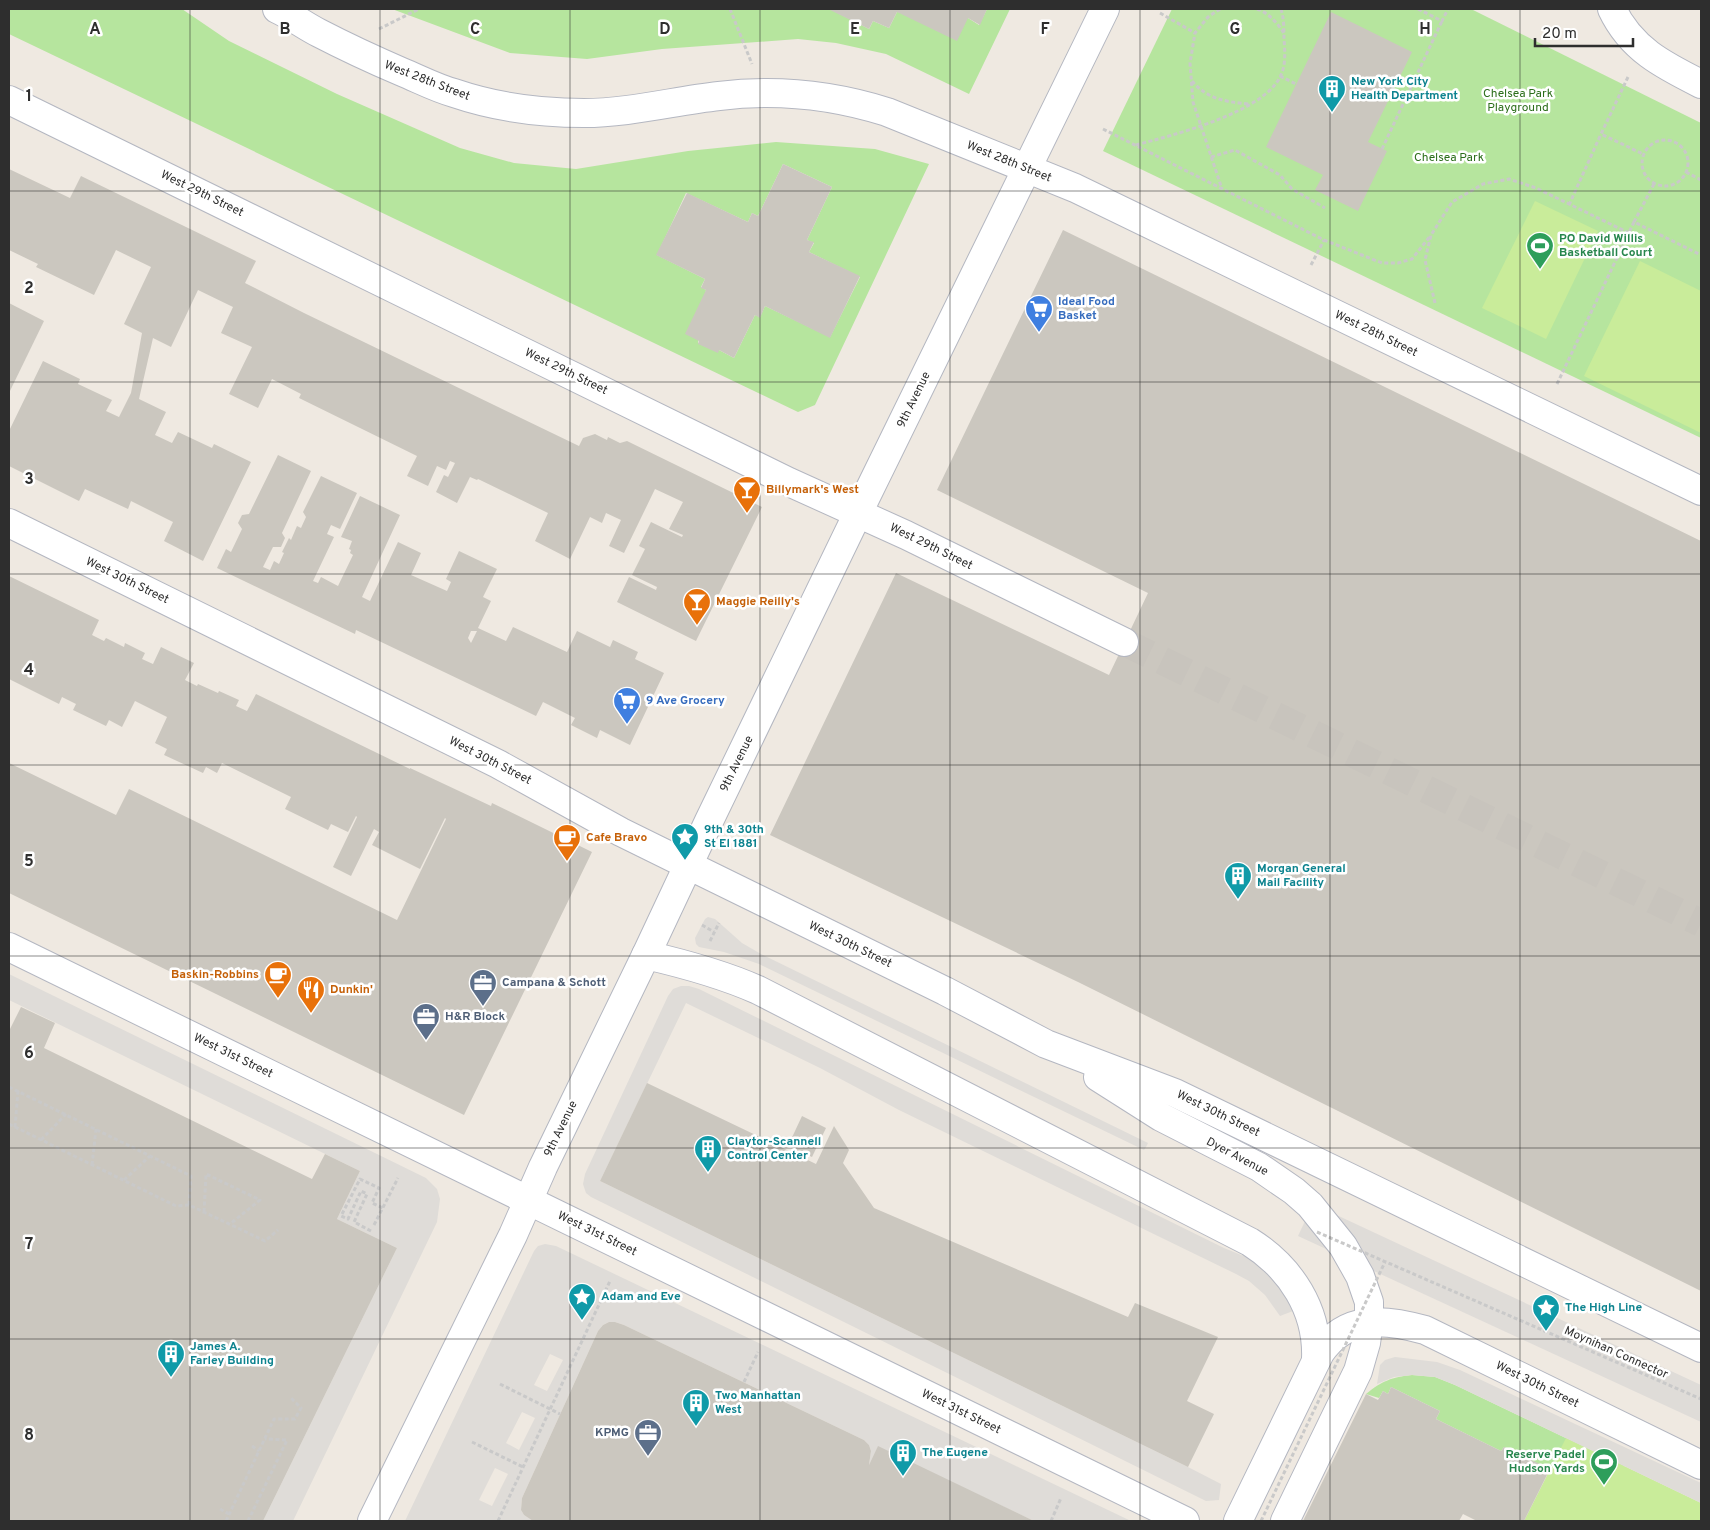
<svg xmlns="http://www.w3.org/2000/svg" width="1710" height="1530" font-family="Overpass,sans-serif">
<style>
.green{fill:#b6e59e;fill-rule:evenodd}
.pitch{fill:#c9ec9a}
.plaza{fill:#dfdcd8;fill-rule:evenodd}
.building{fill:#cbc7bf;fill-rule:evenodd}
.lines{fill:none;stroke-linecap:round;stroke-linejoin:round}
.minor-tunnel{stroke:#c8c4bd;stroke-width:28;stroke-dasharray:28 14;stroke-linecap:butt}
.minor-casing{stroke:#b4b7c1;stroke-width:30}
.tertiary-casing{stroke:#b4b7c1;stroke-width:30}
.secondary-casing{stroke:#b4b7c1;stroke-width:30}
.path{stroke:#c9c9c9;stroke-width:3;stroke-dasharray:4 2.5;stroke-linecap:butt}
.minor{stroke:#fff;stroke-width:28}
.tertiary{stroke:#fff;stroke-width:28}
.secondary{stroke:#fff;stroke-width:28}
.path-bridge{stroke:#c9c9c9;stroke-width:3;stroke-dasharray:4 2.5;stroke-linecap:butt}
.grid{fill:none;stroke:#2e2e2e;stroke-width:1;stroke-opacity:0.55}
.labels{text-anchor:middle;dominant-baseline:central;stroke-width:5;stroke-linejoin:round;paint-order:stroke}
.street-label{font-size:12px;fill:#2e2e2e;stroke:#fff}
.culture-label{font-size:12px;font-weight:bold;fill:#0d838f;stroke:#fff;text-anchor:start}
.park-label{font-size:12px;fill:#2c6e1b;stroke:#fff}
.leisure-label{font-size:12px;font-weight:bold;fill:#27864d;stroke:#fff;text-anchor:start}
.shop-label{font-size:12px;font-weight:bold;fill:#366cbe;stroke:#fff;text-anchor:start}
.food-label{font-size:12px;font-weight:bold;fill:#c56008;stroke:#fff;text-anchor:start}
.service-label{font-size:12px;font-weight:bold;fill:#4e5e75;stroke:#fff;text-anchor:start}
.grid-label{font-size:16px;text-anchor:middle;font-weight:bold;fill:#2e2e2e;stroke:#fff;stroke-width:5;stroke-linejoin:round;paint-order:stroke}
</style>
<rect width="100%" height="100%" fill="#efe9e1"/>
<g class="green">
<path d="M 9,9 L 182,9 L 229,41 L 337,94 L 460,148 L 514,163 L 576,169 L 688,151 L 776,142 L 875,149 L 929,164 L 815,405 L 798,412 L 9,34 ZM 783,164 L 832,187 L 807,240 L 814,243 L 809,252 L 860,277 L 830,337 L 765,306 L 760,317 L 755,315 L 734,358 L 719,350 L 698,343 L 706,290 L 701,287 L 705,279 L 657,255 L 686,193 L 748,222 L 752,213 L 758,216 Z"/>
<polygon points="392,9 830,9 869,29 873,21 889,28 897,12 968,18 979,25 987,9 1010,9 969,94 886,54 836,43 798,39 662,49 587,59 510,53"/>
<polygon points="1172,9 1471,9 1701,123 1701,438 1103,151"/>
<path d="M 1412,1375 L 1435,1377 L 1455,1385 L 1624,1466 L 1608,1498 L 1504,1447 L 1501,1451 L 1436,1419 L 1440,1411 L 1391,1387 L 1388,1394 L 1383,1391 L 1379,1398 L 1366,1394 C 1382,1381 1392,1377 1412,1375 Z"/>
</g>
<g class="pitch">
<polygon points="1535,201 1598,231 1546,339 1482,308"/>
<polygon points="1640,261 1701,291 1701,433 1584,376"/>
<polygon points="1566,1438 1701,1503 1701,1521 1524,1521"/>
</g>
<g class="plaza">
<polygon points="708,917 715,919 742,943 761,954 1148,1143 1146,1147 1144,1150 759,964 724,952 699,947 696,944 695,938 705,919"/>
<polygon points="9,974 426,1178 437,1189 440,1199 437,1222 293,1521 263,1521 397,1248 337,1219 360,1171 9,1000"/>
<polygon points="681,986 689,986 699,989 1224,1248 1251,1259 1274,1278 1290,1301 1293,1311 1280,1316 1265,1295 1249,1281 1236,1274 899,1110 820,1068 686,1003 600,1181 1188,1467 1221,1484 1219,1500 1206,1501 591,1197 586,1193 583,1184 585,1174 668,996 673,989"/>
<polygon points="1313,1204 1701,1385 1701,1422 1298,1236"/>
<path d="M 545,1244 L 556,1246 L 1131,1521 L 1034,1521 L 878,1447 L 869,1465 L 871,1451 L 869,1445 L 864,1440 L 624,1325 L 615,1322 L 609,1322 L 603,1325 L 598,1331 L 522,1498 L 521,1510 L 524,1515 L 533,1521 L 405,1521 L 534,1251 L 538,1246 ZM 550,1354 L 563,1360 L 547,1391 L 534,1385 ZM 522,1412 L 535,1418 L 519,1450 L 506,1443 ZM 495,1468 L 508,1474 L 492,1506 L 479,1500 Z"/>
<polygon points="1395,1357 1437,1362 1460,1370 1701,1483 1701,1503 1455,1385 1435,1377 1412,1375 1394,1377 1377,1384 1380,1365 1385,1360"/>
</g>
<g class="building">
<polygon points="828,9 987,9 980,25 968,18 957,41 897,12 889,28 873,21 869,29"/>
<polygon points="1331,12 1412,52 1368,142 1387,151 1358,211 1315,190 1323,175 1266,147"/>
<polygon points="783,164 832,187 807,240 814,242 809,252 860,276 830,338 765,306 760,318 755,315 734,358 719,350 718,353 698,344 699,341 685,334 706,290 701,288 705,279 656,255 687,193 748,222 752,213 758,216"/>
<polygon points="9,169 70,198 81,176 256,261 245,283 304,313 579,446 583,438 595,434 607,440 608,437 620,443 627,441 762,507 696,641 617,602 629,577 656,590 657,587 632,575 645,549 639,546 651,522 682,537 683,535 669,529 683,502 655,489 624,553 609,546 621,520 606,513 602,523 590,517 570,559 535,541 548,513 478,479 477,480 470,477 457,503 436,492 444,475 448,477 455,463 450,461 446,470 437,466 428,486 407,476 417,456 299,398 301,394 272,379 258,408 229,394 252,347 221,333 233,307 198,290 171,347 153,338 139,399 166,412 155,435 172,443 178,432 212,448 214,444 251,462 203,561 164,541 173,522 131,501 128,509 85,489 79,501 9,466 9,431 43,361 80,379 78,384 112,400 106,411 119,417 131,393 142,333 124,324 151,267 116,250 94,295 36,267 38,264 9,250"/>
<polygon points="1063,230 1701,541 1701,1291 1078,982 770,835 896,573 1109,675 1148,593 937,490"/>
<polygon points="9,303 44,321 9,393"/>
<path d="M 278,455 L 311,471 L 282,533 L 285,538 L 281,547 L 273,547 L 263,567 L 270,570 L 274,561 L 279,564 L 284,553 L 282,552 L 289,538 L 291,540 L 297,526 L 301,528 L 306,517 L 303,512 L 321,476 L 357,493 L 340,529 L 331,525 L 327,534 L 334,537 L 313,581 L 318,583 L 321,577 L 338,586 L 353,555 L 350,553 L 351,550 L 349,549 L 352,541 L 341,537 L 360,496 L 400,515 L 362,597 L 370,601 L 398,542 L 421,553 L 411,575 L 447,591 L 451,582 L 446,579 L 459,551 L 497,569 L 483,597 L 491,601 L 478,628 L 506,641 L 513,627 L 567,652 L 577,631 L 610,647 L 613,640 L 638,652 L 635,659 L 664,673 L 630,745 L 600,730 L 597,738 L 571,725 L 575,718 L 543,702 L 536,716 L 356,630 L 355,634 L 217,568 L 226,549 L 231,552 L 242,529 L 238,523 L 242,515 L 249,514 ZM 471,631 L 477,631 L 471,643 L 468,638 Z"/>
<polygon points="9,576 99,620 92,635 104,641 106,638 124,647 125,643 145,653 142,659 153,664 161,647 194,663 185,680 197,686 198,684 218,693 219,691 239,700 236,706 247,711 256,694 410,769 410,768 491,806 492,803 592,852 464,1115 9,893 9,763 116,815 129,789 397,920 446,819 445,818 420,869 372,845 379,832 374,829 351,876 333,867 357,817 356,816 348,832 331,824 328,830 285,809 291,797 222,763 217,773 206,767 203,773 164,755 167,749 155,743 167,717 135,701 122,727 109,720 106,726 73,710 76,704 62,697 59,704 9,679"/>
<polygon points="21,1007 55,1023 44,1048 312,1179 325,1154 360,1171 337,1219 397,1248 263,1521 9,1521 9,1031"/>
<polygon points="647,1083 816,1164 834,1126 849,1150 843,1163 874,1208 1128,1317 1135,1303 1218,1337 1187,1401 1214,1414 1188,1467 600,1181"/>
<polygon points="802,1116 826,1128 812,1157 788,1146"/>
<polygon points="609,1322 615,1322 624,1325 864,1440 869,1445 871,1451 869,1465 878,1446 1034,1521 533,1521 524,1515 521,1510 522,1498 598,1331 603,1325"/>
<polygon points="1391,1387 1440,1411 1436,1419 1501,1451 1504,1447 1550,1469 1524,1521 1477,1521 1463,1514 1459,1521 1303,1521 1366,1394 1378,1400 1383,1391 1388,1394"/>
</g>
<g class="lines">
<polyline class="minor-tunnel" points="1124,642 1701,923"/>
<defs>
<g id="minor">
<path d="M 277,9 C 292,16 305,26 319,33 C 346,47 374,60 402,72 C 419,79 436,88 454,93 C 495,107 541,113 584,113 C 629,113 674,101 719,96 C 775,89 833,95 887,112 L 1075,188 L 1701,491"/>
<path d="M 1612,9 C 1631,49 1663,65 1701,84"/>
<polyline points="9,100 789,482 906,535 1124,642"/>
</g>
<g id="tertiary">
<polyline points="9,523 498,764 621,832 688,865"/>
<polyline points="9,947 1185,1521"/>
</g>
<g id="secondary">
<polyline points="688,865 945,991 1046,1044 1175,1093 1701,1348"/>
<path d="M 646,955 C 685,964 722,974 758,990 L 1250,1242 C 1291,1268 1318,1310 1316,1359"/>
<polyline points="1098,1077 1161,1117 1259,1167 1294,1191 1310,1205 1343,1246 1360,1276 1369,1302 1369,1321 1366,1343 1358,1371 1285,1521"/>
<polyline points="372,1521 513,1235 543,1167 646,955 709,821 858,513 1105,9"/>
<path d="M 1238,1521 L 1320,1353 C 1346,1314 1386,1319 1425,1330 L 1701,1465"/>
</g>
</defs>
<use href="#minor" class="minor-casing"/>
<use href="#tertiary" class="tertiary-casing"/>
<use href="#secondary" class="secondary-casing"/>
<g class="path">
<polyline points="730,9 752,64"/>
<polyline points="1220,9 1208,17 1195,33 1190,63 1193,102 1222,189"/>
<path d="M 1257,9 C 1269,13 1277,23 1284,33"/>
<polyline points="1418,9 1442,21 1448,9"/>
<polyline points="1160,13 1195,33"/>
<polyline points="379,29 419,9"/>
<polyline points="1280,76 1296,84"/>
<polyline points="1628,77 1601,134 1643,154"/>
<path d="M 1192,81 C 1207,99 1226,102 1249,104"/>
<polyline points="1103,129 1324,240 1382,263 1398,263 1412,259 1431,235"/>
<circle cx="1665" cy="163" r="23"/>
<path d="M 1136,145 C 1173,135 1262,113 1280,77 C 1286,66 1285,52 1284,39 C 1284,29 1284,19 1281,9"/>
<polyline points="1382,149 1442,21"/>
<polyline points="1211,157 1235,150 1280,175 1292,189 1325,208"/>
<polyline points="1686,172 1701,180"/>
<polyline points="1569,205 1601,134"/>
<polyline points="1634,222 1654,184"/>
<polyline points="1311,265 1324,240"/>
<polyline points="1435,303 1425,260 1431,235 1452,202 1483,184 1509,179 1536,188 1629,233"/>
<polyline points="1557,384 1634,222 1701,255"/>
<polyline points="702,925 714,932"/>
<polyline points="710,941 719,923"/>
<polyline points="9,1087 191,1176 189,1205 265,1241 278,1230"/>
<polyline points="9,1124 176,1206 189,1205"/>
<polyline points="15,1127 18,1091"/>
<polyline points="41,1140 66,1114"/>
<polyline points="92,1165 96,1129"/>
<polyline points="124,1180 150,1156"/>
<polyline points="204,1212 206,1174 260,1200 230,1224"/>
<polyline points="374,1225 398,1178"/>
<polyline points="371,1231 354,1222 367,1194 361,1191 348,1219 341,1216 360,1179 379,1188 372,1203 383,1208"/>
<polyline points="744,1382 758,1352"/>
<polyline points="500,1384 560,1414"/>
<polyline points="472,1442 523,1467"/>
<polyline points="252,1446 259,1451"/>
<polyline points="220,1509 229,1514"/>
<polyline points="226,1521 274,1419 295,1419 301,1408 290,1397"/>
<polyline points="248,1521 287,1440 265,1439"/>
<polyline points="498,1521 610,1281"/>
<polyline points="1051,1521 1061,1498"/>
</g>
<use href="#minor" class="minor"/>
<use href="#tertiary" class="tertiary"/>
<use href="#secondary" class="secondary"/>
<g class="path-bridge">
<polyline points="1317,1232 1701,1399"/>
<polyline points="1261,1521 1385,1262"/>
</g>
</g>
<path class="grid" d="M 190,9 L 190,1521M 380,9 L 380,1521M 570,9 L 570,1521M 760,9 L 760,1521M 950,9 L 950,1521M 1140,9 L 1140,1521M 1330,9 L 1330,1521M 1520,9 L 1520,1521M 9,191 L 1701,191M 9,382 L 1701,382M 9,574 L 1701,574M 9,765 L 1701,765M 9,956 L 1701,956M 9,1148 L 1701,1148M 9,1339 L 1701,1339"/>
<defs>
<symbol id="building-pin" viewBox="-11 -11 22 30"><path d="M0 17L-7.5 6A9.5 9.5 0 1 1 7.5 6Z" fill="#0f9aa8" stroke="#fff"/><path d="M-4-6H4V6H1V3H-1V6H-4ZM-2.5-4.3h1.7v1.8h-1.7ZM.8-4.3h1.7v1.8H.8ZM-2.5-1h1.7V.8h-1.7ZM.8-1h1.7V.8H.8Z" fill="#fff"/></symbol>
<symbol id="stadium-pin" viewBox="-11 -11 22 30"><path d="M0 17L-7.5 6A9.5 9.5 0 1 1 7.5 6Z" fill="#2e9e5b" stroke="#fff"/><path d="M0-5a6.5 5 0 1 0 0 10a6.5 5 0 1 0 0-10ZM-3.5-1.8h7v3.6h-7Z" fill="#fff"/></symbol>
<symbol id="supermarket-pin" viewBox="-11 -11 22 30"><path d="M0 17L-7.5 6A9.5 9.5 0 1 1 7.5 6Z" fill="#3f7fe0" stroke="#fff"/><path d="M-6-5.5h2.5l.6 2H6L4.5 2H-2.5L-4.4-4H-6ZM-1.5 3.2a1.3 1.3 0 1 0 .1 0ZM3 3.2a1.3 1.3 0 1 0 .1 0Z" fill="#fff"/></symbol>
<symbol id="bar-pin" viewBox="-11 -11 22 30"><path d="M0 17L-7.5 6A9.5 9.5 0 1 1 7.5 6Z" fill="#e8710a" stroke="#fff"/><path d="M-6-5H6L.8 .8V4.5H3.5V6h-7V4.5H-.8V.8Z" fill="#fff"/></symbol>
<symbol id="sight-pin" viewBox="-11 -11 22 30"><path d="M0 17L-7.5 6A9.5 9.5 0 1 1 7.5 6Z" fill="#0f9aa8" stroke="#fff"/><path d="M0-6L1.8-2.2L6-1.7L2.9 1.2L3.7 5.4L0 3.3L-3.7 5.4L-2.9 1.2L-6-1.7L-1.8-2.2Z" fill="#fff"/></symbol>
<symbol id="cafe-pin" viewBox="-11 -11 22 30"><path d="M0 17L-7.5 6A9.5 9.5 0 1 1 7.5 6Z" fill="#e8710a" stroke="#fff"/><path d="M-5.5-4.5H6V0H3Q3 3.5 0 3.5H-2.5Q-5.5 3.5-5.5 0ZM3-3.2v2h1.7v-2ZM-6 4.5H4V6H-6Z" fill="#fff"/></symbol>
<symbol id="office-pin" viewBox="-11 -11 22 30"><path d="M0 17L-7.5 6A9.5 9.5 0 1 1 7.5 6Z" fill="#5c6f8a" stroke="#fff"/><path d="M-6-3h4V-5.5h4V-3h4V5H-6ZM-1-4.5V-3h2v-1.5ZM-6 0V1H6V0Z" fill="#fff"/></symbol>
<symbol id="restaurant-pin" viewBox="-11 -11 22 30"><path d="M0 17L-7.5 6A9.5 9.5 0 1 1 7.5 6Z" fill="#e8710a" stroke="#fff"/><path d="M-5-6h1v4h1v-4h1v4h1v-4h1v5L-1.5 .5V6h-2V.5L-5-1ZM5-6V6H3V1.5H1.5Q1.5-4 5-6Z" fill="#fff"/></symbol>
</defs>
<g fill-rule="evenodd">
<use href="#building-pin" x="1316" y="73" width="32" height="43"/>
<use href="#stadium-pin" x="1524" y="230" width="32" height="43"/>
<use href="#supermarket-pin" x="1023" y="293" width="32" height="43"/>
<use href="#bar-pin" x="731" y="474" width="32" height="43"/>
<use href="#bar-pin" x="681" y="586" width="32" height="43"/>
<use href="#supermarket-pin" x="611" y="685" width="32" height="43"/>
<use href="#sight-pin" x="669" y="821" width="32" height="43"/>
<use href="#cafe-pin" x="551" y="822" width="32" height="43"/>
<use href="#building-pin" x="1222" y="860" width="32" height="43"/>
<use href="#cafe-pin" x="262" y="959" width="32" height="43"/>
<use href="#office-pin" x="467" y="967" width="32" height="43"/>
<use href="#restaurant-pin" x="295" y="974" width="32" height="43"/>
<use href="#office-pin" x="410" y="1001" width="32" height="43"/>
<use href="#building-pin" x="692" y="1133" width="32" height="43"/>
<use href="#sight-pin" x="566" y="1281" width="32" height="43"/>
<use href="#sight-pin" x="1530" y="1292" width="32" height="43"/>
<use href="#building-pin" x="155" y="1338" width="32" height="43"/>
<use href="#building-pin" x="680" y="1387" width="32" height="43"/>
<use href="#office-pin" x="632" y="1417" width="32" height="43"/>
<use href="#building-pin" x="887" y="1437" width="32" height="43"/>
<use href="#stadium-pin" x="1588" y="1446" width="32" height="43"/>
</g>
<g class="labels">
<g class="street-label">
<text transform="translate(427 81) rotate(21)">West 28th Street</text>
<text transform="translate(1009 162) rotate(22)">West 28th Street</text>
<text transform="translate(202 194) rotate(26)">West 29th Street</text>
<text transform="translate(1376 334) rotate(26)">West 28th Street</text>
<text transform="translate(566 372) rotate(26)">West 29th Street</text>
<text transform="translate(914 400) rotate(-64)">9th Avenue</text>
<text transform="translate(931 547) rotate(26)">West 29th Street</text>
<text transform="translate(127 581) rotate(26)">West 30th Street</text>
<text transform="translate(490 761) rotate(27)">West 30th Street</text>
<text transform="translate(737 764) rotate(-64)">9th Avenue</text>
<text transform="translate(850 945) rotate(26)">West 30th Street</text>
<text transform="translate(233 1056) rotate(26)">West 31st Street</text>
<text transform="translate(1218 1114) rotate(26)">West 30th Street</text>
<text transform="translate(561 1129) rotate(-64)">9th Avenue</text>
<text transform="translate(1237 1157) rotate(28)">Dyer Avenue</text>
<text transform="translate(597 1234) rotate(26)">West 31st Street</text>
<text transform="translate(1616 1353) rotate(24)">Moynihan Connector</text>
<text transform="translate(1537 1385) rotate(26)">West 30th Street</text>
<text transform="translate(961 1412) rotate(26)">West 31st Street</text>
</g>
<g class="culture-label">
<text x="1351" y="82">New York City<tspan x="1351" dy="14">Health Department</tspan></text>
<text x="704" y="830">9th &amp; 30th<tspan x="704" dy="14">St El 1881</tspan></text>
<text x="1257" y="869">Morgan General<tspan x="1257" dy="14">Mail Facility</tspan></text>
<text x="727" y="1142">Claytor-Scannell<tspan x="727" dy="14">Control Center</tspan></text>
<text x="601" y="1297">Adam and Eve</text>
<text x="1565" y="1308">The High Line</text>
<text x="190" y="1347">James A.<tspan x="190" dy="14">Farley Building</tspan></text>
<text x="715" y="1396">Two Manhattan<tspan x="715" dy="14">West</tspan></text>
<text x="922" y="1453">The Eugene</text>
</g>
<g class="park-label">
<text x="1518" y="94">Chelsea Park<tspan x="1518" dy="14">Playground</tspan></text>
<text x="1449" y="158">Chelsea Park</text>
</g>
<g class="leisure-label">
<text x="1559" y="239">PO David Willis<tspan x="1559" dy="14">Basketball Court</tspan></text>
<text x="1585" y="1455" text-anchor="end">Reserve Padel<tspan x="1585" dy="14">Hudson Yards</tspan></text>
</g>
<g class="shop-label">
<text x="1058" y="302">Ideal Food<tspan x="1058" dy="14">Basket</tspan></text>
<text x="646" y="701">9 Ave Grocery</text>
</g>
<g class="food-label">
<text x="766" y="490">Billymark's West</text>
<text x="716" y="602">Maggie Reilly's</text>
<text x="586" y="838">Cafe Bravo</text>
<text x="259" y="975" text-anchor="end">Baskin-Robbins</text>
<text x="330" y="990">Dunkin'</text>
</g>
<g class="service-label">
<text x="502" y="983">Campana &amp; Schott</text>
<text x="445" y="1017">H&amp;R Block</text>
<text x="629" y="1433" text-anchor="end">KPMG</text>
</g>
</g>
<g class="grid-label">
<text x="95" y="34">A</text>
<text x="285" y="34">B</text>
<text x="475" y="34">C</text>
<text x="665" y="34">D</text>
<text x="855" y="34">E</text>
<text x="1045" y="34">F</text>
<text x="1235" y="34">G</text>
<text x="1425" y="34">H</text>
<text x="29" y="101">1</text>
<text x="29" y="293">2</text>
<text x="29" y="484">3</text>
<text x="29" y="675">4</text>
<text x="29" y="866">5</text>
<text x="29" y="1058">6</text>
<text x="29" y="1249">7</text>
<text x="29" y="1440">8</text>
</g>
<rect width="1710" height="1530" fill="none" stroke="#2e2e2e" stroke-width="20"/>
<path d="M1535 38v8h98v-8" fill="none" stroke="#2e2e2e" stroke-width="2.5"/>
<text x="1542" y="38" font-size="15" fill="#2e2e2e" stroke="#ffffff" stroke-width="4" paint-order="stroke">20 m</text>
</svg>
